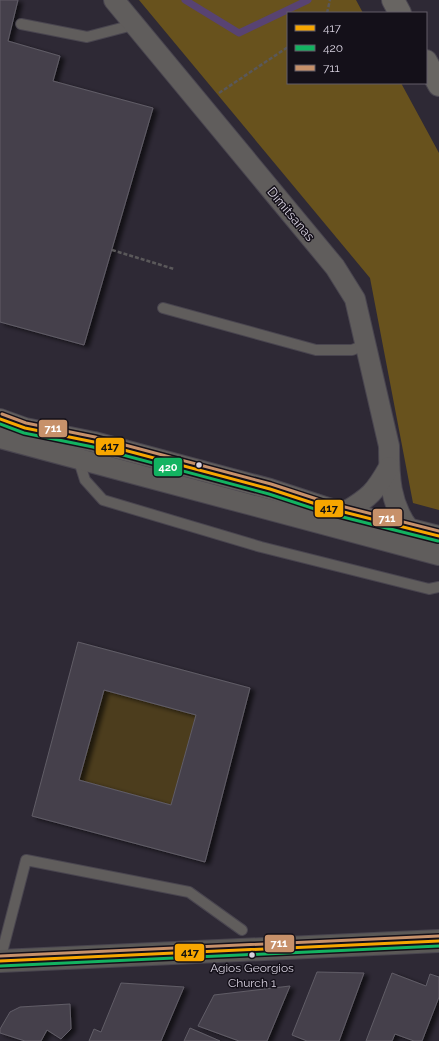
<svg xmlns="http://www.w3.org/2000/svg" width="439" height="1041" font-family="Raleway,sans-serif">
<style>
.green{fill:#4c3d1d}
.forest{fill:#68521d}
.lines{fill:none;stroke-linecap:round;stroke-linejoin:round}
.stream{stroke:#584372;stroke-width:7}
.building{fill:#45414b;stroke:#615d67;fill-rule:evenodd;filter:url(#shadow)}
.lane-casing{stroke:#49454f;stroke-width:12}
.street-casing{stroke:#49454f;stroke-width:22}
.secondary-casing{stroke:#49454f;stroke-width:24}
.highway-casing{stroke:#49454f;stroke-width:24}
.path{stroke:#5a585a;stroke-width:2.5;stroke-dasharray:4 2;stroke-linecap:butt}
.lane{stroke:#605d5c;stroke-width:10}
.street{stroke:#605d5c;stroke-width:20}
.secondary{stroke:#5b5957;stroke-width:22}
.highway{stroke:#686562;stroke-width:22}
.bus-1-casing{stroke:#141019;stroke-width:6}
.bus-2-casing{stroke:#141019;stroke-width:6}
.bus-3-casing{stroke:#141019;stroke-width:6}
.bus-1{stroke:#f7a600;stroke-width:3}
.bus-2{stroke:#13b361;stroke-width:3}
.bus-3{stroke:#c7916a;stroke-width:3}
.bus-dot{fill:#d7d1df;stroke:#141019;stroke-width:1.5}
.labels{text-anchor:middle;dominant-baseline:central;stroke-width:3;stroke-linejoin:round;paint-order:stroke}
.bus-label{font-size:12px;fill:#d7d1df;stroke:#141019}
.street-label{font-size:13px;fill:#d7d1df;stroke:#141019}
.line-badge{stroke:#141019;stroke-width:1.5}
.badge-label{font-size:11px;text-anchor:middle;font-weight:bold;fill:#fff}
.pale-badge-label{font-size:11px;text-anchor:middle;font-weight:bold;fill:#111}
</style>
<defs>
<filter id="shadow"><feDropShadow dx="4.5" dy="2.5" stdDeviation="2" flood-color="#0009"/></filter>
</defs>
<rect width="100%" height="100%" fill="#2e2935"/>
<polygon class="green" points="104,690 196,715 171,805 79,780"/>
<polygon class="forest" points="139,0 356,0 363,13 288,13 288,83 401,83 439,153 439,510 413,503 370,278"/>
<g class="lines">
<polyline class="stream" points="185,0 239,33 308,0"/>
</g>
<g class="building">
<polygon points="0,0 18,0 8,41 60,56 53,81 153,108 84,345 0,322"/>
<path d="M 78,642 L 250,688 L 205,862 L 32,816 ZM 104,690 L 196,715 L 171,805 L 79,780 Z"/>
<polygon points="317,972 364,973 339,1041 307,1041 292,1035"/>
<polygon points="392,973 426,986 430,974 439,977 439,997 422,1041 414,1041 395,1034 392,1041 366,1041"/>
<polygon points="121,983 184,987 161,1041 89,1041 94,1029 101,1032"/>
<polygon points="290,986 267,1041 239,1041 198,1026 214,995"/>
<polygon points="70,1004 71,1029 61,1039 47,1030 41,1041 25,1041 0,1033 0,1029 10,1012 20,1007"/>
<polygon points="190,1028 220,1041 184,1041"/>
</g>
<g class="lines">
<defs>
<g id="lane">
<polyline points="21,24 87,37 133,25"/>
<polyline points="163,308 316,350 352,350 367,344"/>
<polyline points="78,458 85,480 103,500 261,547 429,589 439,587"/>
<polyline points="0,960 26,860 189,892 242,930"/>
</g>
<g id="street">
<path d="M 114,0 L 335,267 L 355,299 L 389,446 C 389,477 390,504 409,529"/>
<polyline points="0,419 25,428 94,442 270,489 328,508 439,536"/>
<polyline points="0,438 439,555"/>
<path d="M 345,512 C 370,497 375,492 389,467"/>
</g>
<polyline id="secondary" points="0,961 439,941"/>
<g id="highway">
<polyline points="393,0 400,13"/>
<polyline points="426,61 439,85"/>
</g>
</defs>
<use href="#lane" class="lane-casing"/>
<use href="#street" class="street-casing"/>
<use href="#secondary" class="secondary-casing"/>
<use href="#highway" class="highway-casing"/>
<g class="path">
<polyline points="327,13 330,0"/>
<polyline points="219,93 288,47"/>
<polyline points="112,250 174,269"/>
</g>
<use href="#lane" class="lane"/>
<use href="#street" class="street"/>
<use href="#secondary" class="secondary"/>
<use href="#highway" class="highway"/>
<defs>
<g id="bus-1">
<polyline points="0,419 25,428 94,442 270,489 328,508 439,536"/>
<polyline points="0,961 439,941"/>
</g>
<g id="bus-2">
<polyline points="0,424 24,433 93,447 269,494 327,513 438,541"/>
<polyline points="0,966 439,946"/>
</g>
<g id="bus-3">
<polyline points="2,414 26,423 95,437 271,484 329,503 439,531"/>
<polyline points="0,956 439,936"/>
</g>
</defs>
<use href="#bus-1" class="bus-1-casing"/>
<use href="#bus-2" class="bus-2-casing"/>
<use href="#bus-3" class="bus-3-casing"/>
<use href="#bus-1" class="bus-1"/>
<use href="#bus-2" class="bus-2"/>
<use href="#bus-3" class="bus-3"/>
</g>
<g class="bus-dot">
<circle cx="199" cy="465" r="3.5"/>
<circle cx="252" cy="955" r="3.5"/>
</g>
<g class="labels">
<g class="bus-label">
<text x="252" y="968">Agios Georgios<tspan x="252" dy="15">Church 1</tspan></text>
</g>
<g class="street-label">
<text transform="translate(291 214) rotate(50)">Dimitsanas</text>
</g>
</g>
<g class="line-badge">
<rect x="38" y="419" width="30" height="19" rx="4" fill="#c7916a"/>
<rect x="95" y="437" width="30" height="19" rx="4" fill="#f7a600"/>
<rect x="153" y="457" width="30" height="20" rx="4" fill="#13b361"/>
<rect x="314" y="499" width="30" height="19" rx="4" fill="#f7a600"/>
<rect x="372" y="508" width="31" height="19" rx="4" fill="#c7916a"/>
<rect x="264" y="934" width="31" height="19" rx="4" fill="#c7916a"/>
<rect x="174" y="943" width="31" height="19" rx="4" fill="#f7a600"/>
</g>
<g class="badge-label">
<text x="53" y="432">711</text>
<text x="168" y="471">420</text>
<text x="387" y="522">711</text>
<text x="279" y="947">711</text>
</g>
<g class="pale-badge-label">
<text x="110" y="450">417</text>
<text x="329" y="512">417</text>
<text x="190" y="956">417</text>
</g>
<rect x="287" y="12" width="140" height="72" fill="#141019" stroke="#625d68"/>
<rect x="295" y="25" width="20" height="6" fill="#f7a600" stroke="#625d68"/>
<text x="323" y="32" font-size="12" fill="#d7d1df">417</text>
<rect x="295" y="45" width="20" height="6" fill="#13b361" stroke="#625d68"/>
<text x="323" y="52" font-size="12" fill="#d7d1df">420</text>
<rect x="295" y="65" width="20" height="6" fill="#c7916a" stroke="#625d68"/>
<text x="323" y="72" font-size="12" fill="#d7d1df">711</text>
</svg>
